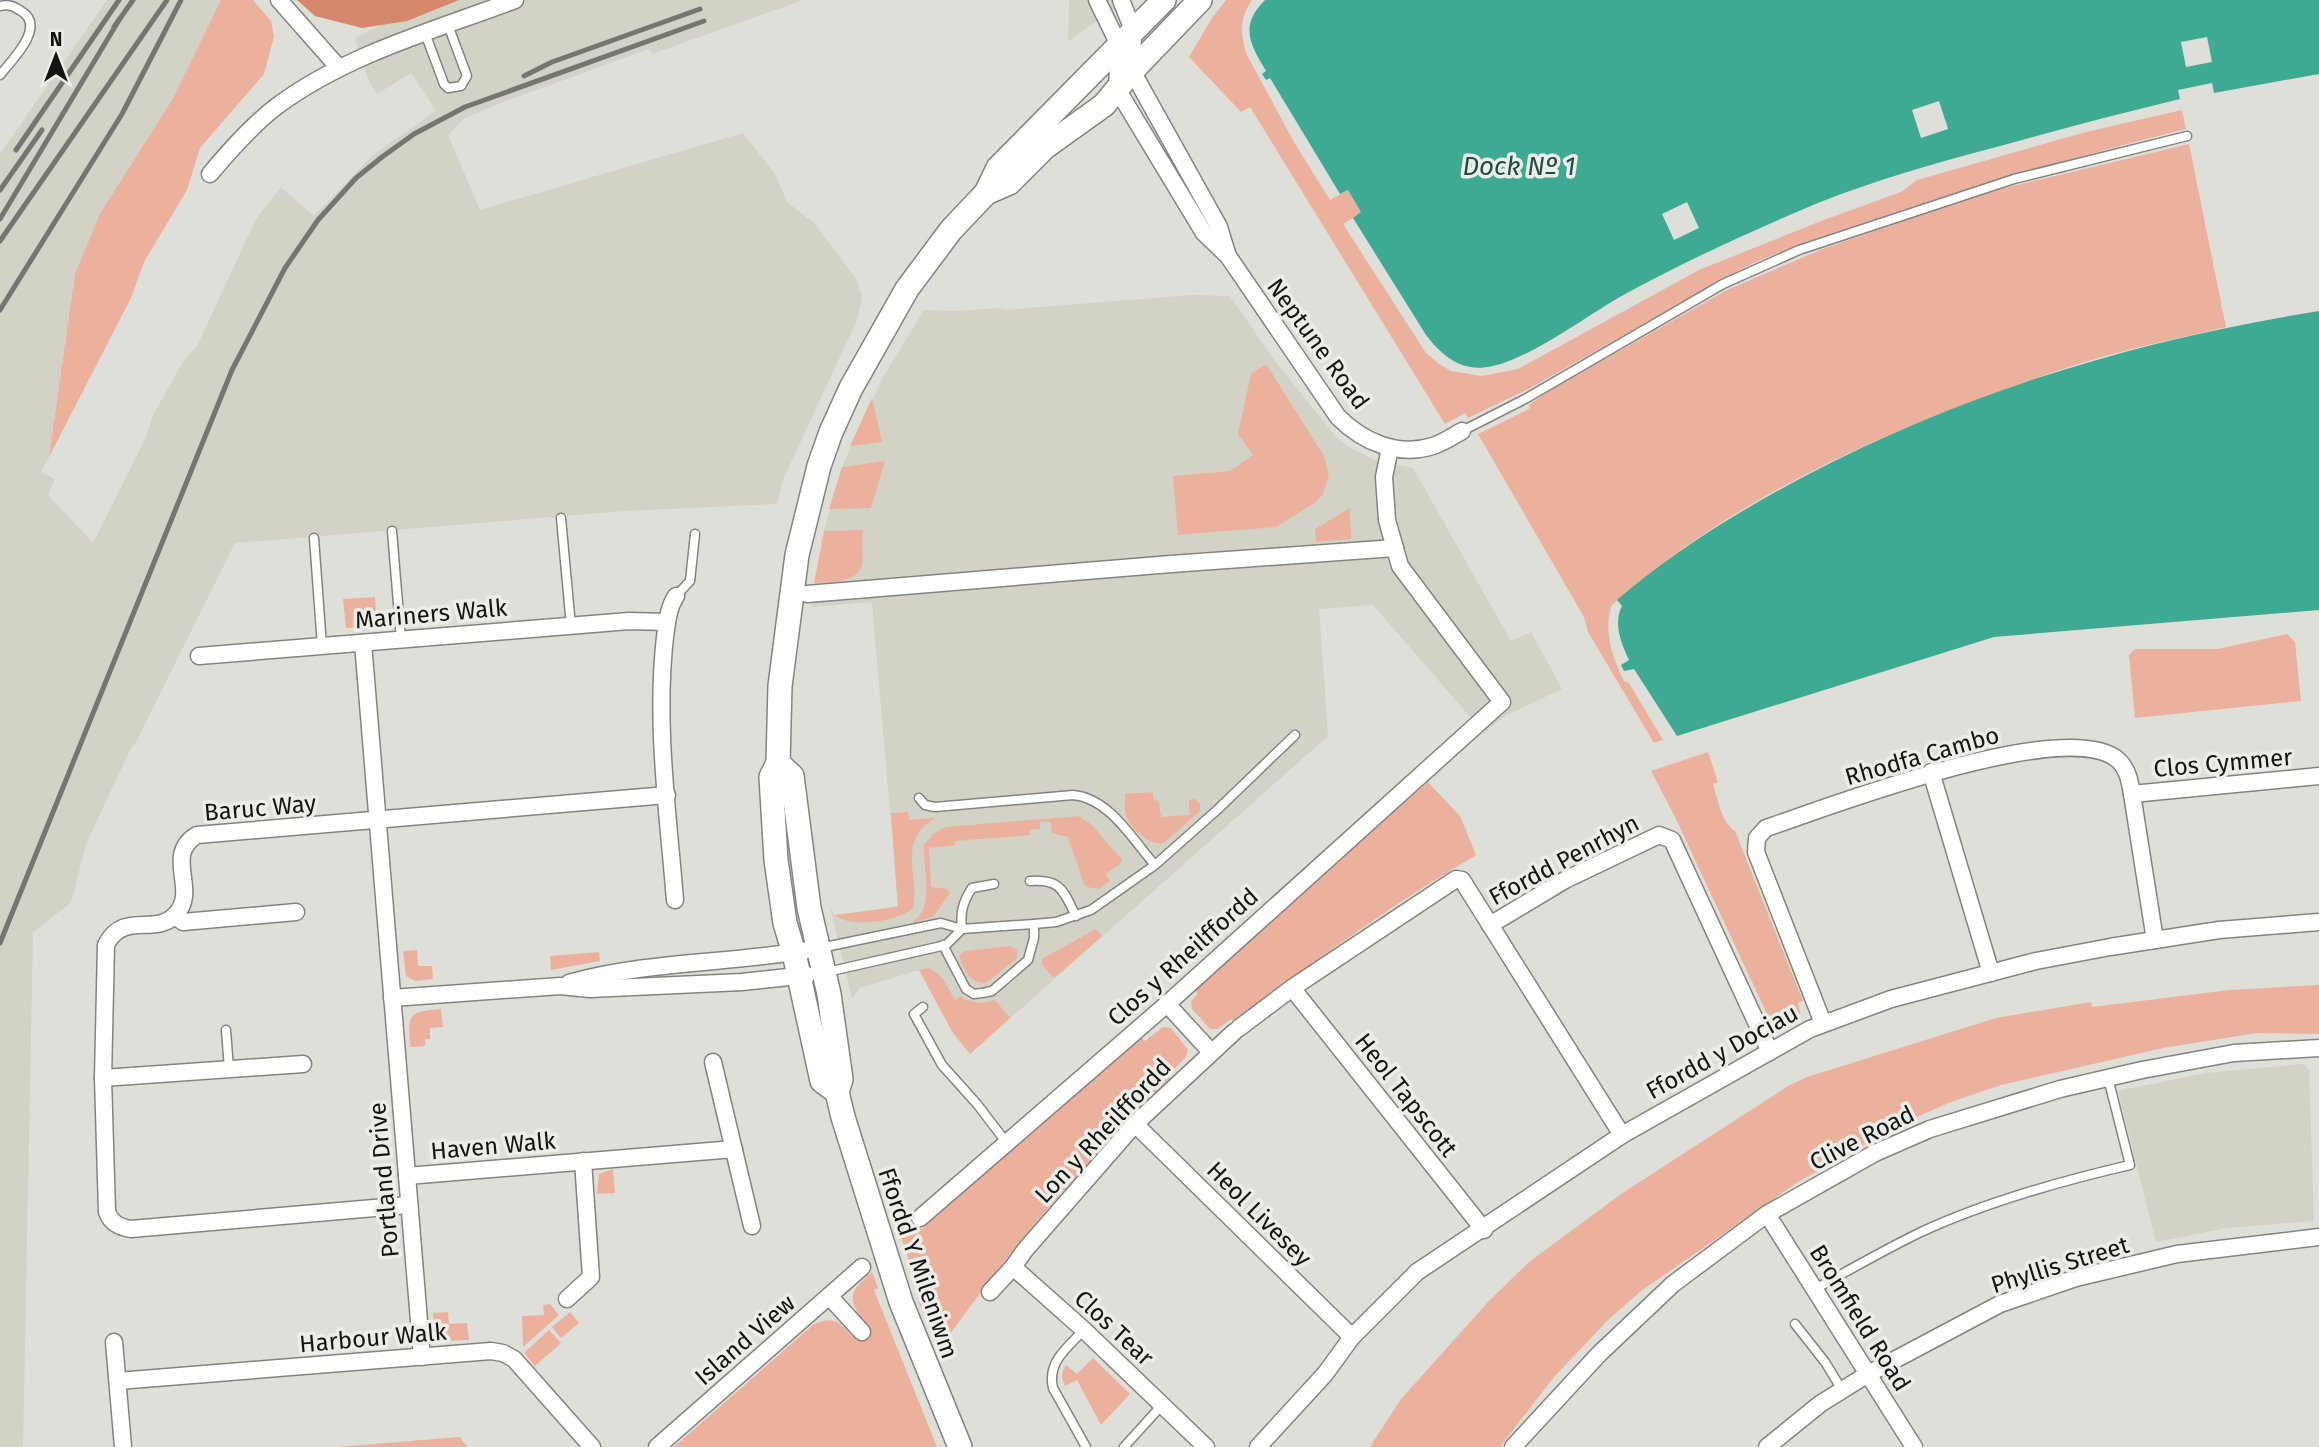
<svg xmlns="http://www.w3.org/2000/svg" width="2319" height="1447" font-family="'Fira Sans',sans-serif">
<style>
.built{fill:#d2d2c6}
.green{fill:#ecb19c}
.forest{fill:#d5886b}
.water{fill:#3eaa93}
.pier{fill:#dfdfda}
.lines{fill:none;stroke-linecap:round;stroke-linejoin:round}
.lane-casing{stroke:#84847f;stroke-width:11}
.street-casing{stroke:#84847f;stroke-width:19}
.secondary-casing{stroke:#84847f;stroke-width:26}
.lane{stroke:#fff;stroke-width:8}
.street{stroke:#fff;stroke-width:16}
.secondary{stroke:#fff;stroke-width:23}
.rail{stroke:#757572;stroke-width:5}
.labels{text-anchor:middle;dominant-baseline:central;stroke-width:7;stroke-linejoin:round;paint-order:stroke}
.street-label{font-size:24px;fill:#141413;stroke:#ecece8}
.water-label{font-size:26px;font-style:italic;fill:#1f4d43;stroke:#ecece8}
</style>
<rect width="100%" height="100%" fill="#dfdfda"/>
<g class="built">
<polygon points="107,0 221,0 172,100 75,274 49,457 41,472 55,479 48,495 93,543 146,437 153,415 183,362 197,346 256,219 281,187 314,216 374,154 436,111 411,73 377,94 368,79 355,38 431,0 803,0 652,54 649,49 503,102 463,119 448,135 480,210 743,133 775,174 787,202 814,223 857,280 862,297 857,320 782,482 777,504 625,511 235,543 135,744 132,746 86,844 72,899 68,905 33,932 23,1447 0,1447 0,154"/>
<polygon points="1069,0 1128,0 1068,41"/>
<polygon points="1191,295 1230,296 1275,361 1337,438 1349,447 1374,460 1413,468 1511,641 1531,632 1562,689 1505,716 1484,733 1373,605 1319,609 1328,736 970,1054 953,1033 919,970 860,988 852,998 830,907 835,915 898,906 872,602 811,607 824,531 842,467 883,377 924,310 955,311 997,308 1005,310"/>
<polygon points="2303,1064 2309,1070 2314,1221 2227,1228 2156,1242 2118,1091 2206,1073"/>
</g>
<g class="green">
<polygon points="221,0 253,0 271,21 274,37 264,74 200,148 187,190 144,262 131,298 49,457 75,274 100,214 172,100"/>
<path d="M 1226,0 L 1252,0 C 1239,19 1240,34 1247,55 L 1294,142 L 1330,200 L 1348,190 L 1362,213 L 1343,224 L 1426,353 L 1439,364 L 1451,371 L 1482,376 L 1518,369 L 1699,270 L 1821,221 L 1901,192 L 1917,180 L 2086,132 L 2182,110 L 2186,129 C 2089,153 1995,180 1900,211 C 1848,228 1795,244 1745,267 L 1530,388 L 1468,418 L 1465,413 L 1445,424 L 1250,107 L 1241,112 L 1189,57 L 1212,18 Z"/>
<path d="M 2189,144 L 2226,327 C 2190,336 2153,343 2117,353 C 2078,363 2039,377 2001,391 C 1862,441 1722,506 1611,606 C 1604,633 1612,656 1624,681 L 1629,683 L 1663,740 L 1654,743 L 1588,632 L 1584,617 L 1478,434 L 1525,411 L 1530,408 L 1529,405 L 1552,389 L 1727,290 L 1820,250 L 1984,193 Z"/>
<polygon points="1266,364 1324,456 1329,475 1323,494 1316,502 1276,527 1178,535 1173,476 1230,471 1253,455 1238,434 1251,374"/>
<polygon points="872,398 882,442 850,446"/>
<polygon points="885,461 871,508 829,509 842,467"/>
<polygon points="1350,508 1351,539 1316,542 1315,529"/>
<path d="M 863,530 C 861,541 864,553 862,564 C 858,584 829,582 814,583 L 824,531 Z"/>
<polygon points="375,597 377,625 346,628 343,599"/>
<polygon points="2287,634 2295,642 2301,701 2135,718 2129,655 2135,649 2218,649"/>
<path d="M 1708,752 L 1718,782 L 1713,784 C 1718,799 1721,822 1735,831 L 1803,1001 L 1798,1003 L 1800,1013 C 1795,1022 1788,1025 1779,1026 L 1767,1014 L 1675,817 L 1651,771 Z"/>
<path d="M 1428,782 L 1460,816 L 1476,855 C 1391,905 1312,962 1235,1023 L 1231,1019 L 1218,1029 L 1210,1029 L 1192,1009 L 1191,1001 L 1198,994 L 1193,989 Z"/>
<path d="M 1153,792 L 1153,798 L 1159,803 L 1161,817 L 1190,815 L 1189,800 L 1195,799 L 1200,804 L 1200,811 L 1164,843 C 1150,846 1133,830 1127,818 C 1124,812 1125,801 1125,794 Z"/>
<path d="M 908,812 L 909,820 L 935,818 C 932,821 927,823 923,827 C 901,851 920,881 913,908 C 899,921 851,929 835,915 L 898,907 L 891,813 Z"/>
<path d="M 1079,816 L 1092,825 L 1122,860 L 1120,864 L 1105,874 L 1110,881 L 1099,889 L 1087,887 L 1084,884 L 1068,837 L 1052,833 L 1051,822 L 1040,822 L 1040,829 L 1030,830 L 1030,835 L 955,841 L 955,845 L 929,848 L 931,887 L 947,889 L 950,893 L 933,917 L 911,923 C 936,909 923,869 924,845 L 933,834 L 946,827 Z"/>
<polygon points="1096,929 1102,936 1054,978 1042,965 1042,959"/>
<path d="M 1010,946 L 1017,950 L 1017,958 L 986,983 C 971,984 964,970 959,957 L 961,953 L 965,951 Z"/>
<polygon points="417,950 418,966 432,966 433,979 415,981 406,976 403,951"/>
<polygon points="599,952 600,961 551,970 550,956"/>
<path d="M 928,968 C 942,972 948,988 955,1000 L 961,996 C 973,1004 981,1004 995,1000 L 1010,1018 L 970,1054 L 953,1033 L 919,970 Z"/>
<polygon points="2319,985 2319,1034 2257,1033 2163,1048 2001,1085 1951,1102 1905,1122 1798,1182 1641,1291 1609,1319 1554,1377 1500,1447 1370,1447 1401,1399 1489,1301 1529,1262 1621,1194 1788,1086 1807,1077 1996,1018 2091,1002 2092,1007 2229,990"/>
<path d="M 441,1009 L 443,1027 L 430,1028 L 430,1039 L 425,1039 L 425,1046 L 410,1047 C 408,1014 407,1012 441,1009 Z"/>
<path d="M 1163,1027 L 1171,1028 L 1188,1050 L 1186,1057 L 1168,1075 L 1172,1080 C 1122,1128 1073,1177 1029,1231 C 997,1269 968,1310 938,1350 L 917,1298 L 921,1296 L 899,1231 L 913,1220 L 922,1229 L 1140,1036 L 1145,1041 Z"/>
<polygon points="613,1169 615,1193 597,1194 599,1174"/>
<path d="M 872,1272 L 878,1288 L 874,1290 L 937,1447 L 674,1447 L 814,1324 C 832,1316 840,1321 852,1336 L 865,1325 C 849,1299 846,1294 872,1272 Z"/>
<polygon points="550,1304 559,1315 523,1347 522,1316 544,1315 543,1305"/>
<polygon points="448,1312 449,1324 467,1323 469,1340 445,1341 436,1337 433,1313"/>
<polygon points="570,1312 579,1323 561,1338 552,1327"/>
<polygon points="549,1330 561,1343 535,1366 524,1353"/>
<path d="M 1093,1358 L 1130,1394 L 1101,1425 L 1077,1380 L 1065,1386 C 1061,1378 1061,1372 1066,1365 L 1077,1374 Z"/>
<polygon points="459,1437 468,1447 338,1447"/>
</g>
<polygon class="forest" points="297,0 459,0 407,21 362,28 315,16"/>
<g class="water">
<path d="M 1265,0 L 2319,0 L 2319,74 L 2214,93 L 2212,83 L 2178,90 L 2180,99 C 2109,116 2040,135 1970,154 C 1912,170 1854,187 1799,211 C 1738,237 1676,266 1618,298 C 1584,318 1530,358 1493,366 C 1463,373 1444,358 1426,335 L 1353,218 L 1361,212 L 1348,190 L 1340,194 L 1270,78 L 1266,80 L 1262,74 L 1266,71 C 1250,44 1239,26 1265,0 Z"/>
<path d="M 2319,311 L 2319,610 L 1994,637 L 1677,736 L 1634,669 L 1624,671 L 1621,665 L 1629,660 C 1621,643 1613,623 1622,606 L 1617,600 C 1675,550 1739,511 1807,475 C 1967,391 2141,339 2319,311 Z"/>
</g>
<g class="pier">
<polygon points="2207,37 2212,62 2186,67 2181,42"/>
<polygon points="1939,101 1948,129 1921,138 1912,110"/>
<polygon points="1687,202 1699,228 1674,240 1662,214"/>
</g>
<g class="lines">
<defs>
<g id="lane">
<path d="M 0,6 C 9,4 13,6 21,11 C 47,26 12,60 0,75"/>
<polyline points="425,33 444,84 448,88 461,86 467,76 448,25"/>
<polyline points="1462,431 1525,399 1723,284 1799,250 2014,179 2187,136"/>
<polyline points="561,518 571,626"/>
<polyline points="392,531 401,640"/>
<polyline points="314,538 322,646"/>
<polyline points="676,596 690,581 695,534"/>
<path d="M 919,798 L 925,805 L 935,807 L 1073,795 C 1109,798 1132,839 1155,865"/>
<path d="M 1030,881 C 1062,879 1063,891 1076,916"/>
<path d="M 962,929 C 960,912 963,902 972,888 L 994,884"/>
<polyline points="943,945 966,989 974,994 982,993 992,991 1028,960 1034,938 1034,924"/>
<polyline points="820,948 941,923 962,929 1034,924 1056,922 1091,910 1155,865 1217,810 1295,735"/>
<polyline points="827,972 946,945 962,929"/>
<polyline points="923,1007 914,1014 942,1065 977,1104 1006,1142"/>
<polyline points="226,1030 229,1069"/>
<path d="M 1815,1289 C 1849,1270 1884,1250 1919,1233 C 1983,1203 2061,1181 2130,1165 L 2108,1078"/>
<polyline points="1795,1324 1825,1362 1842,1390"/>
<path d="M 1084,1330 C 1067,1348 1047,1362 1053,1388 L 1086,1447"/>
<polyline points="1124,1447 1162,1405"/>
</g>
<g id="street">
<polyline points="279,0 339,68"/>
<path d="M 1097,0 L 1119,45 L 1117,89 L 1204,233 L 1228,256 L 1338,417 C 1363,442 1398,457 1433,446 C 1443,443 1453,436 1462,431"/>
<polyline points="1121,0 1133,30 1132,71 1219,227 1227,253"/>
<path d="M 210,174 C 230,150 252,125 277,106 C 347,54 435,30 515,0"/>
<polyline points="807,594 1171,564 1395,548"/>
<polyline points="363,643 422,1357"/>
<polyline points="199,656 629,621 667,622"/>
<polyline points="1931,772 1991,973"/>
<polyline points="2132,794 2319,776"/>
<path d="M 675,900 C 668,813 655,724 665,637 C 667,623 668,608 676,596"/>
<polyline points="175,916 183,922 296,912"/>
<polyline points="1490,925 1565,880 1659,835 1672,840 1770,1052"/>
<path d="M 569,983 C 650,960 736,964 819,948"/>
<polyline points="1292,988 1484,1230"/>
<polyline points="392,998 560,986 590,989 742,982 807,975"/>
<polyline points="1167,1004 1211,1052"/>
<path d="M 1823,1023 L 1756,852 L 1757,838 L 1766,828 C 1829,807 2067,715 2118,760 C 2128,769 2130,782 2132,794 L 2155,940"/>
<polyline points="1239,1028 1292,988 1456,879 1462,880 1622,1135"/>
<polyline points="713,1062 752,1226"/>
<polyline points="103,1078 303,1064"/>
<polyline points="1135,1124 1352,1337"/>
<polyline points="407,1176 734,1149"/>
<path d="M 409,1205 L 131,1229 C 119,1227 111,1223 107,1212 L 103,1078 L 106,945 C 123,910 156,937 176,914 C 199,890 163,855 197,835 L 667,795"/>
<polyline points="1767,1214 1914,1447"/>
<polyline points="920,1218 1167,1004 1502,702 1400,566 1387,520 1384,477 1390,448"/>
<polyline points="1013,1267 1025,1250 1135,1124 1234,1032"/>
<polyline points="990,1292 1013,1267 1084,1330 1206,1447"/>
<polyline points="829,1296 862,1332"/>
<polyline points="567,1299 591,1277 583,1161"/>
<polyline points="114,1342 123,1447"/>
<polyline points="118,1381 491,1351 503,1353 514,1359 592,1447"/>
<polyline points="657,1447 862,1267"/>
<polyline points="1258,1447 1325,1374 1352,1337 1417,1272 1622,1135 1810,1029 1891,999 2036,961 2110,947 2219,930 2319,922"/>
<polyline points="1513,1447 1599,1354 1673,1284 1767,1214 1875,1153 1930,1129 2060,1089 2142,1070 2234,1053 2319,1048"/>
<polyline points="1767,1447 1820,1404 1868,1374 2000,1304 2076,1278 2177,1254 2319,1237"/>
</g>
<g id="secondary">
<polyline points="986,193 1009,183 1044,148 1104,105 1132,71 1200,0"/>
<polyline points="778,763 792,776 809,908 829,994 841,1079 837,1092 843,1117 901,1302 960,1447"/>
<polyline points="837,1092 822,1081 794,953 785,923 776,860 771,777 778,763 780,686 797,555 819,466 831,432 851,388 907,289 951,230 986,193 998,168 1164,0"/>
</g>
</defs>
<use href="#lane" class="lane-casing"/>
<use href="#street" class="street-casing"/>
<use href="#secondary" class="secondary-casing"/>
<use href="#lane" class="lane"/>
<use href="#street" class="street"/>
<use href="#secondary" class="secondary"/>
<g class="rail">
<polyline points="114,27 133,0"/>
<polyline points="524,76 552,62 700,9"/>
<polyline points="16,150 119,0"/>
<polyline points="0,190 42,130"/>
<polyline points="0,219 119,20"/>
<polyline points="0,241 167,0"/>
<polyline points="0,310 122,114 181,0"/>
<polyline points="0,943 232,370 285,268 318,220 356,178 382,157 414,134 465,107 704,21"/>
</g>
</g>
<g class="labels">
<g class="street-label">
<text transform="translate(1318 344) rotate(54)">Neptune Road</text>
<text transform="translate(431 614) rotate(-5)">Mariners Walk</text>
<text transform="translate(1922 756) rotate(-16)">Rhodfa Cambo</text>
<text transform="translate(2223 763) rotate(-5)">Clos Cymmer</text>
<text transform="translate(260 808) rotate(-5)">Baruc Way</text>
<text transform="translate(1564 860) rotate(-28)">Ffordd Penrhyn</text>
<text transform="translate(1183 957) rotate(-42)">Clos y Rheilffordd</text>
<text transform="translate(1722 1052) rotate(-29)">Ffordd y Dociau</text>
<text transform="translate(1406 1095) rotate(52)">Heol Tapscott</text>
<text transform="translate(1103 1131) rotate(-47)">Lon y Rheilffordd</text>
<text transform="translate(1862 1138) rotate(-27)">Clive Road</text>
<text transform="translate(493 1146) rotate(-5)">Haven Walk</text>
<text transform="translate(384 1180) rotate(-95)">Portland Drive</text>
<text transform="translate(1259 1214) rotate(45)">Heol Livesey</text>
<text transform="translate(918 1263) rotate(71)">Ffordd Y Mileniwm</text>
<text transform="translate(2060 1265) rotate(-17)">Phyllis Street</text>
<text transform="translate(1860 1318) rotate(58)">Bromfield Road</text>
<text transform="translate(1114 1328) rotate(43)">Clos Tear</text>
<text transform="translate(373 1338) rotate(-5)">Harbour Walk</text>
<text transform="translate(745 1340) rotate(-41)">Island View</text>
</g>
<g class="water-label">
<text x="1519" y="166">Dock Nº 1</text>
</g>
</g>
<g transform="translate(56 56)" stroke="#ecece8" stroke-width="5" paint-order="stroke">
<path d="M0-5L12 26L0 18L-12 26Z" fill="#141413"/>
<text y="-10" font-size="19" font-weight="bold" text-anchor="middle" fill="#141413">N</text>
</g>
</svg>
